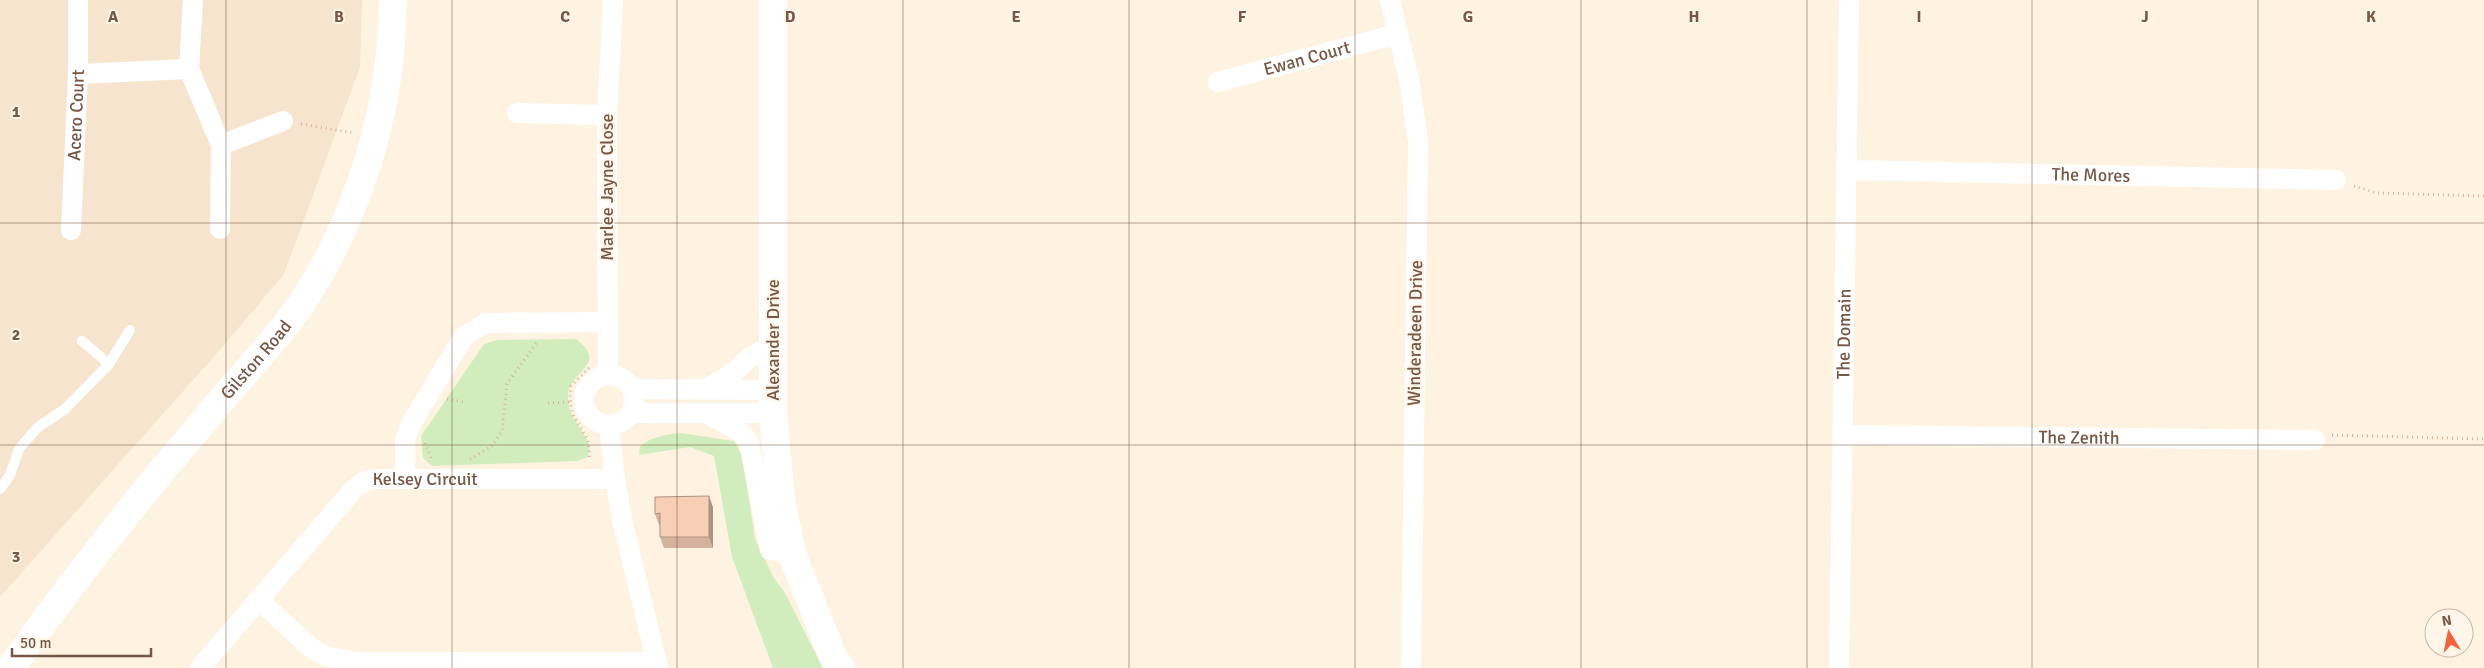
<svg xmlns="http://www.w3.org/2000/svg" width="2484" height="668" font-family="Signika,sans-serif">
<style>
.residential{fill:#f7e4ce}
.green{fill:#d1edbe}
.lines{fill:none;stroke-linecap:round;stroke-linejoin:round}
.path{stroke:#dbb298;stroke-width:3;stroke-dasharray:1 4;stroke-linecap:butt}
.lane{stroke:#fff;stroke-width:10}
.street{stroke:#fff;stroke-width:20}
.secondary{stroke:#fff;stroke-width:28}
.wall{fill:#d4b29c}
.shaded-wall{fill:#ad917f}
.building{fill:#f7cfb5;stroke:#ad917f}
.grid{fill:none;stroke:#785745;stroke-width:1;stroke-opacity:0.55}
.labels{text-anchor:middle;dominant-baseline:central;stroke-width:4;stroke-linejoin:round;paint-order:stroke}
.street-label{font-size:18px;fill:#785745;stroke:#fff6e9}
.grid-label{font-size:16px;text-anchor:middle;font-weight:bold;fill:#785745;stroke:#fff6e9;stroke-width:4;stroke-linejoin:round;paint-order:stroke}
</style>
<rect width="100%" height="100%" fill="#fef3e0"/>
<polygon class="residential" points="0,0 362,0 360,67 284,274 226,343 0,597"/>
<g class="green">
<path d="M 576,339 C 610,365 569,370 568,396 C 567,416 581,425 588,442 C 590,446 588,453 588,457 L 577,461 L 432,466 L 423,458 L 421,436 L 484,344 L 497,340 Z"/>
<path d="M 681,433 L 734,441 L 742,455 L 755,539 L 774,578 L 785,593 L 823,668 L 773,668 L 732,557 L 714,456 L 690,447 L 639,455 L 640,446 C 653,436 665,435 681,433 Z"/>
</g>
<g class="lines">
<g class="path">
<polyline points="301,124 354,133"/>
<polyline points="2354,186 2377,193 2484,196"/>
<polyline points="589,368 571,386 570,397 572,413 588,440 590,460"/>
<polyline points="447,399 464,402"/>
<polyline points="548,403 570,402"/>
<polyline points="2332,435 2484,439"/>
<polyline points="425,443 432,460"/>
<polyline points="470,459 492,446 502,431 507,384 537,342"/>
</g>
<g class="lane">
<polyline points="82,341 109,364"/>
<polyline points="0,489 10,475 19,449 37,428 65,409 109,364 130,330"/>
</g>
<g class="street">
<polyline points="193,0 189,69 221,145 220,229"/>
<polyline points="1390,0 1409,79 1418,141 1411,668"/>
<polyline points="78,74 189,69"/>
<path id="s1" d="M 1218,82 L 1397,34"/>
<polyline points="517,113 607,115"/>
<polyline points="221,145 283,121"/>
<path id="s2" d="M 1846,170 L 2336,180"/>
<path id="s3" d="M 71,230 L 78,74 L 78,2"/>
<circle cx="609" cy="400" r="25"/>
<polyline points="608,375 607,115 613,0"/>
<polyline points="632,389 773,390"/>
<polyline points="706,389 734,372 749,358 774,344"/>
<polyline points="632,413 773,413"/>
<polyline points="706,413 742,433 749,443 770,550 792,554"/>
<polyline points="609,426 615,479 623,524 658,668"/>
<path id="s4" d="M 1843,435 L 2315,440"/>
<polyline points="405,479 405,440 411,424 464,336 486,323 607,322"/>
<polyline points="259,600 310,647 325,656 356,662 657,662"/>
<path id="s5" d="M 200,668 L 354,489 L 365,481 L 374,479 L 615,479"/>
<path id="s6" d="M 1839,668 L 1849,0"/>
</g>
<g class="secondary">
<polyline points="773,0 773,413 781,499 792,554 833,657 841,668"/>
<path id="s7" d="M 11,668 C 62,595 114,529 170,461 C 193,435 214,408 237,382 C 259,357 283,331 302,303 C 361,212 392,108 393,0"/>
</g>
</g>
<polygon class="wall" points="713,507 713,548 664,548 660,537 660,525 659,525 655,514"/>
<polygon class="shaded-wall" points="709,496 713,507 713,548 709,537"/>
<polygon class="building" points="709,496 709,537 660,537 660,513 655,514 655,497"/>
<path class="grid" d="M 226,0 L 226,668M 452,0 L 452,668M 677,0 L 677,668M 903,0 L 903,668M 1129,0 L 1129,668M 1355,0 L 1355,668M 1581,0 L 1581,668M 1807,0 L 1807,668M 2032,0 L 2032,668M 2258,0 L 2258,668M 0,223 L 2484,223M 0,445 L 2484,445"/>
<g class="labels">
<g class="street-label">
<text stroke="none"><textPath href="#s1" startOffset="92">Ewan Court</textPath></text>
<text stroke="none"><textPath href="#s3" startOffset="115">Acero Court</textPath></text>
<text stroke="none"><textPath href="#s2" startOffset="245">The Mores</textPath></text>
<text transform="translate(607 187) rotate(-90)">Marlee Jayne Close</text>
<text transform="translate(1415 333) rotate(-89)">Winderadeen Drive</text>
<text stroke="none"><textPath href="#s6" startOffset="334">The Domain</textPath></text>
<text transform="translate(773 340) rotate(-90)">Alexander Drive</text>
<text stroke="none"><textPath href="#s7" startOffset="394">Gilston Road</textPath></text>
<text stroke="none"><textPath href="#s4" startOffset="236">The Zenith</textPath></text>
<text stroke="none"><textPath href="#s5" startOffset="310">Kelsey Circuit</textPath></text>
</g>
</g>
<g class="grid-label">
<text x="113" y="22">A</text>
<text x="339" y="22">B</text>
<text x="565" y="22">C</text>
<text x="790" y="22">D</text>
<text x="1016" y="22">E</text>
<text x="1242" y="22">F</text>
<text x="1468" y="22">G</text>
<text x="1694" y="22">H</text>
<text x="1919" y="22">I</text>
<text x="2145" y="22">J</text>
<text x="2371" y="22">K</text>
<text x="16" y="117">1</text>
<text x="16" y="340">2</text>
<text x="16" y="562">3</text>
</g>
<g transform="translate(2449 633) rotate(350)"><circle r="24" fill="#fff6e9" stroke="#c9b6a7"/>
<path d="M0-4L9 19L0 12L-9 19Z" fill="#f56139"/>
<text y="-8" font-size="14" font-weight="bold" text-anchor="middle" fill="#785745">N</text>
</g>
<path d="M12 648v8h139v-8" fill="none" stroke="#785745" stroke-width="2.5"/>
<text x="20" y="648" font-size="15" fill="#785745" stroke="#fff6e9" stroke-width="4" paint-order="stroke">50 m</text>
</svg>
